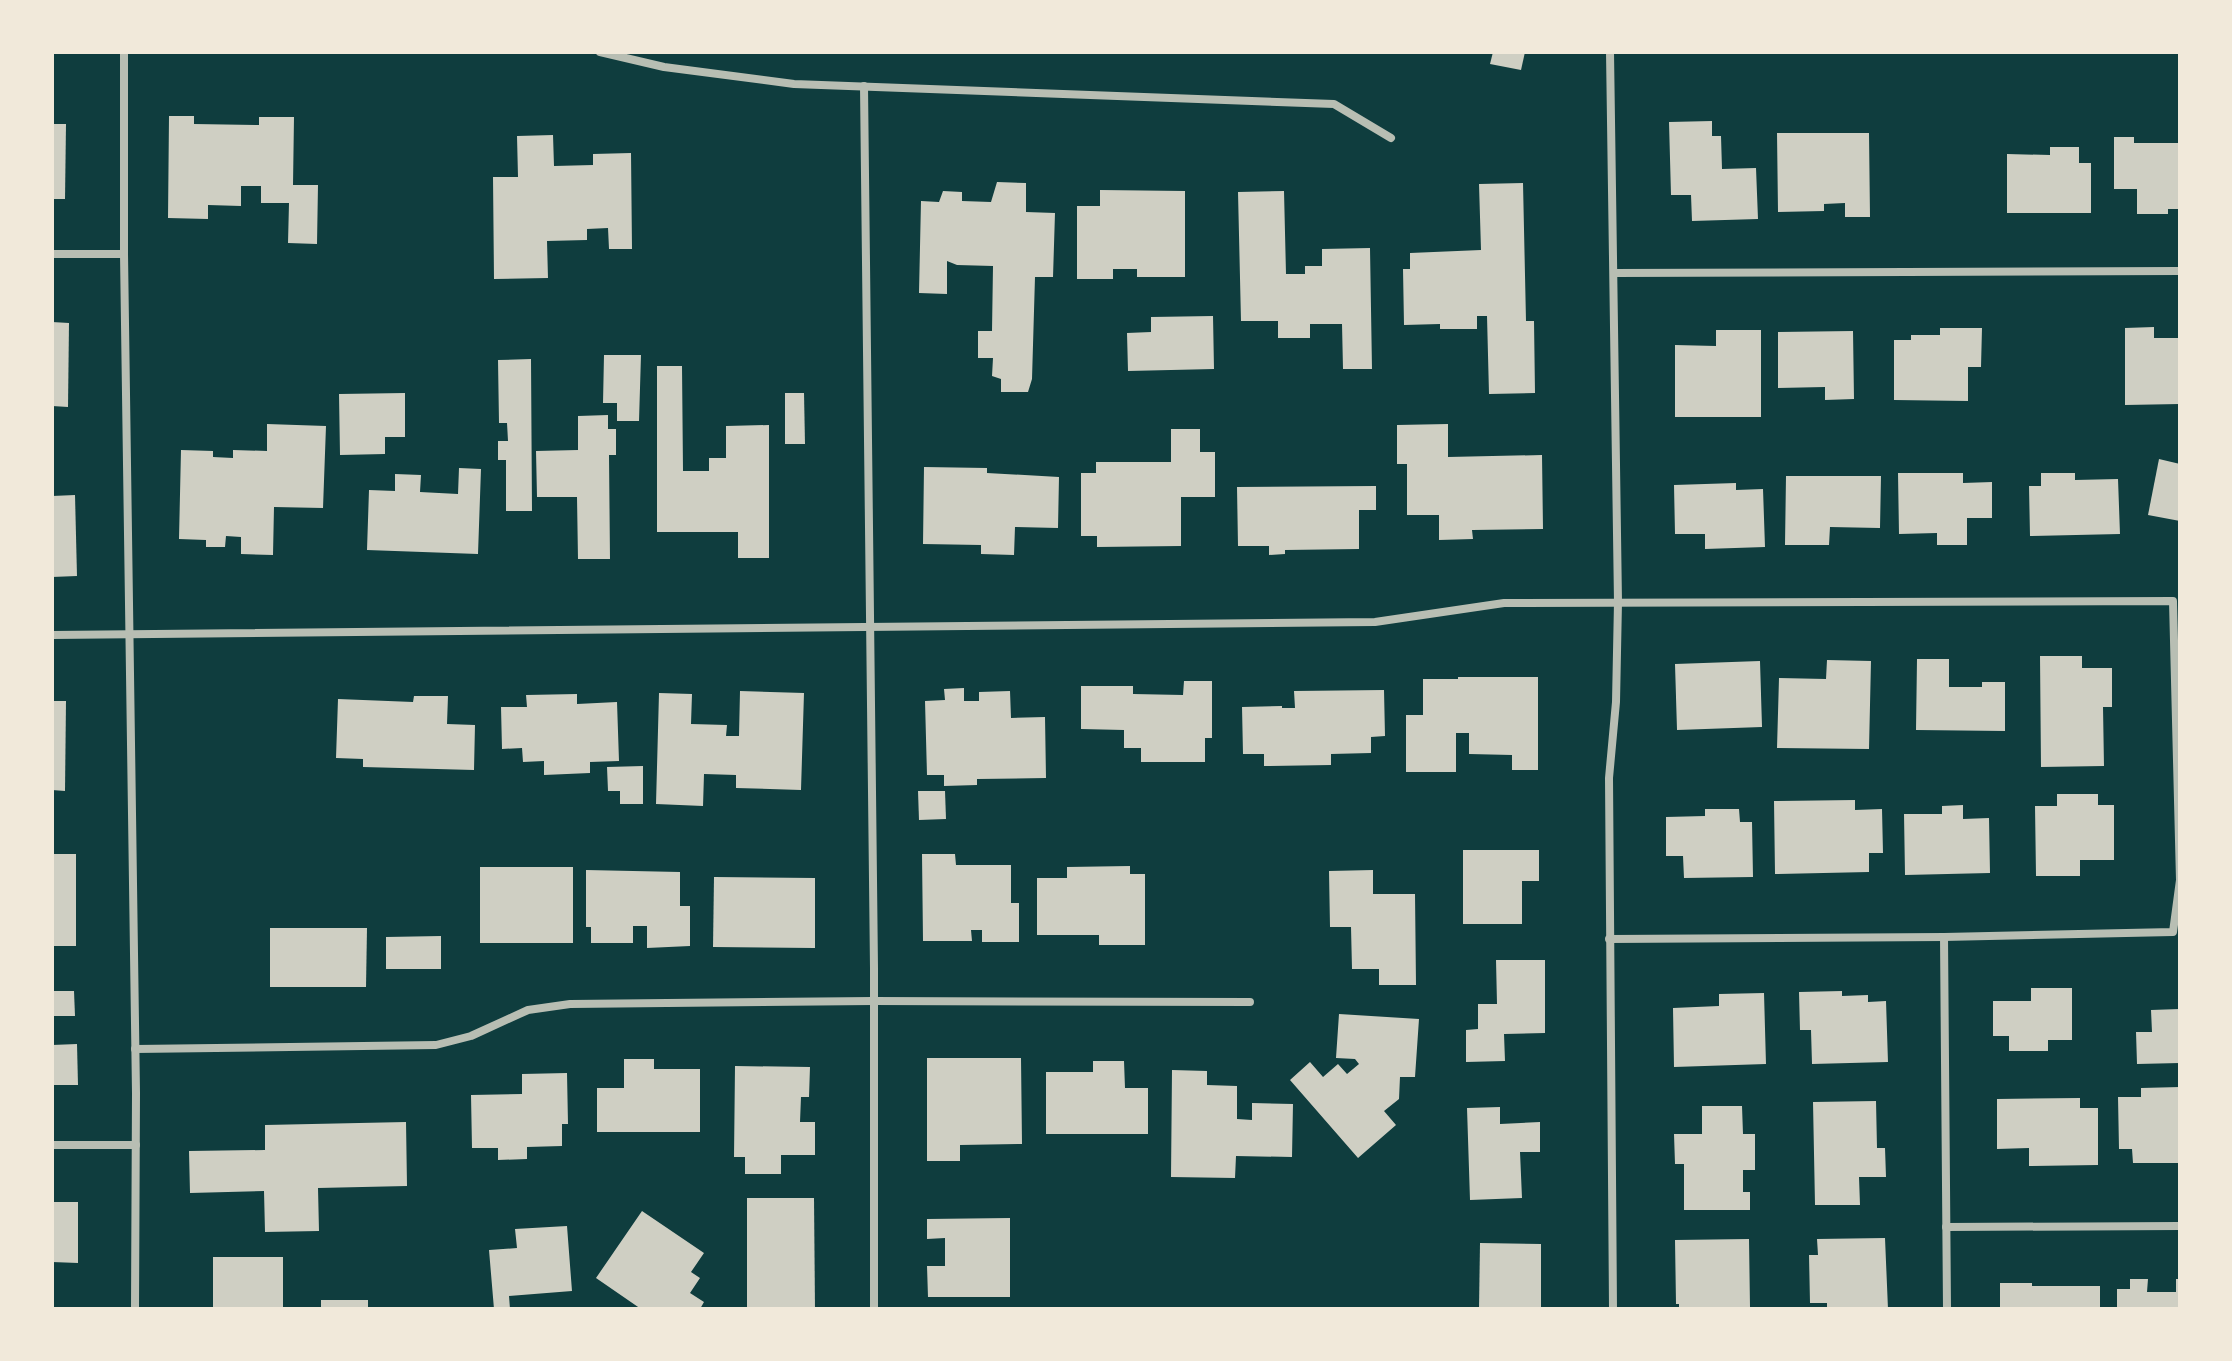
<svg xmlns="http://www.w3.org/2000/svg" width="2232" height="1361" font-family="Montserrat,sans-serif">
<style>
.building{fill:#cfcfc3}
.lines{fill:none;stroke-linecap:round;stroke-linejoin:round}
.minor{stroke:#b8beb3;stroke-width:8}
</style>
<rect width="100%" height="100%" fill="#0f3d3e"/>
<g class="building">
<polygon points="1493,52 1525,52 1521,70 1490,64"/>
<polygon points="169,116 194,116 194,124 259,125 259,117 294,117 293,185 318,185 317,244 288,243 289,203 261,203 261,186 241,186 241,206 208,205 208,219 168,218"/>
<polygon points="1712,121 1712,136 1721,136 1722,169 1756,168 1758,219 1692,221 1691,195 1671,195 1669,122"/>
<polygon points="52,124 66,124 65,199 52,199"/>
<polygon points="1777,133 1869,133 1870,217 1845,217 1845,203 1824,204 1824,211 1778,212"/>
<polygon points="553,135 554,166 593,165 593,154 631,153 632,249 609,249 608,228 587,229 587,240 547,241 548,278 494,279 493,177 518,177 517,136"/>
<polygon points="2114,137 2134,137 2134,143 2180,143 2180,209 2168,209 2168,214 2137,214 2137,189 2114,189"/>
<polygon points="2050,147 2079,147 2079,163 2091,163 2091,213 2007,213 2007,154 2050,155"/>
<polygon points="997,182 1026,183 1026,212 1055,213 1053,277 1035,277 1032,379 1028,392 1001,392 1001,379 992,376 993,358 978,358 978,331 992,331 993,266 957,265 947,261 947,294 919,293 921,201 939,202 943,191 962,192 962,201 991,202"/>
<polygon points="1523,183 1526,321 1534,321 1535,393 1489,394 1487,316 1477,316 1477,329 1440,329 1440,324 1404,325 1403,269 1410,269 1410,253 1481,250 1479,184"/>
<polygon points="1100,190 1185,191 1185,277 1137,277 1137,269 1113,269 1113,279 1077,279 1077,206 1100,206"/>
<polygon points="1284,191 1286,274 1305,274 1305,266 1322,266 1322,249 1370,248 1372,369 1343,369 1342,324 1310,324 1310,338 1278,338 1278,321 1241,321 1238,192"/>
<polygon points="1213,316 1214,369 1128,371 1127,333 1151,332 1151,317"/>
<polygon points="52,322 69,323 68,407 52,406"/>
<polygon points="2154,327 2154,338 2180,338 2180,404 2125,405 2125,328"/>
<polygon points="1940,328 1982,328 1981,367 1968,367 1968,401 1894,400 1894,340 1911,340 1911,335 1940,335"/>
<polygon points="1716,330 1761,330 1761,417 1675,417 1675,345 1716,346"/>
<polygon points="1853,331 1854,399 1825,400 1825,387 1778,388 1778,332"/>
<polygon points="604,355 641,355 639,421 617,421 617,403 603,403"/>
<polygon points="531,359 532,511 506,511 506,460 498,460 498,441 508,441 507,423 499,423 498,360"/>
<polygon points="657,366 682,366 683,471 709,471 709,458 726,458 726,426 769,425 769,558 738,558 738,532 657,532"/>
<polygon points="405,393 405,437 385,437 385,454 340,455 339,394"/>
<polygon points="785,393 804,393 805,444 785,444"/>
<polygon points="608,415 608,429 616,429 616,455 609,455 610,559 578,559 577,497 537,497 536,451 578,450 578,416"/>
<polygon points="267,424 326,426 323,508 274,507 273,555 241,554 241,537 226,536 225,547 206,547 206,540 179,539 181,450 213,451 213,457 233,458 233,450 267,451"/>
<polygon points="1448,424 1448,457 1542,455 1543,529 1472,530 1473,539 1439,540 1439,515 1407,515 1407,464 1397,464 1397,425"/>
<polygon points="1171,429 1200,429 1200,452 1215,452 1215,497 1181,497 1181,546 1097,547 1097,536 1081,536 1081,473 1096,473 1096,462 1171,462"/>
<polygon points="2159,459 2180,464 2180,521 2148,515"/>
<polygon points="924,467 987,468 987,473 1059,477 1058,528 1015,527 1014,555 981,554 981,545 923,544"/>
<polygon points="459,468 481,469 478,554 367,550 369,490 395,491 395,474 421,475 420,492 458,494"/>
<polygon points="1898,473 1963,473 1963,483 1992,482 1992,518 1967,518 1967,545 1937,545 1937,533 1899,534"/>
<polygon points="2041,473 2075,473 2075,480 2118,479 2120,534 2030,536 2029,486 2041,486"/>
<polygon points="1786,476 1881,476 1880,528 1830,527 1829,545 1785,545"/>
<polygon points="1736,483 1736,490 1763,489 1765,547 1705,549 1705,534 1675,534 1674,485"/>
<polygon points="1376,486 1376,510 1359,510 1359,549 1285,550 1285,554 1269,555 1269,546 1238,546 1237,487"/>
<polygon points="75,495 77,576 52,577 52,496"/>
<polygon points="2040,656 2082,656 2082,668 2112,668 2112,707 2103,707 2104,766 2041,767"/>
<polygon points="1917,659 1949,659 1949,687 1982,687 1982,682 2005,682 2005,731 1916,730"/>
<polygon points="1827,660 1871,661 1869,749 1777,748 1779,678 1826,679"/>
<polygon points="1760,661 1762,727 1677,730 1675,664"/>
<polygon points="1458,677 1538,677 1538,770 1512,770 1512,755 1469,754 1469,733 1456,733 1456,772 1406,772 1406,715 1423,715 1423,679 1458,679"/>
<polygon points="1184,681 1212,681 1212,738 1205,738 1205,762 1141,762 1141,748 1124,748 1124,730 1081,729 1081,686 1133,686 1133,694 1183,695"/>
<polygon points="964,688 964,701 979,701 979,692 1010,691 1011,718 1045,717 1046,778 977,779 977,785 944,786 944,775 927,775 925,701 945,700 944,689"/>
<polygon points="1384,690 1385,736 1371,737 1371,753 1331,754 1331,765 1264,766 1264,754 1243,754 1242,707 1282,706 1282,708 1295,708 1294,691"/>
<polygon points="740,691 804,693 801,790 736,788 736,775 704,774 703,806 656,804 659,693 692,694 691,724 727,725 726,736 739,736"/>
<polygon points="577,694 577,704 617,702 619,761 590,762 590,773 544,775 544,761 523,762 522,748 502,749 501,707 527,707 526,695"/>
<polygon points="414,696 448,696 447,724 475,725 474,770 363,767 363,759 336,758 338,699 413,702"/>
<polygon points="52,701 66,701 65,791 52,790"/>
<polygon points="643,766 643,804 620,804 620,791 608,791 607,767"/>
<polygon points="918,791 945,791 946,819 919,820"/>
<polygon points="2057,794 2098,794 2098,805 2114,805 2114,860 2080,860 2080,876 2036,876 2035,806 2057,806"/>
<polygon points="1855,800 1855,810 1882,809 1883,853 1869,853 1869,872 1775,874 1774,801"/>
<polygon points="1963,805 1963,819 1989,818 1990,873 1905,875 1904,814 1942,814 1942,806"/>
<polygon points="1705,809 1739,809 1740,822 1752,822 1753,877 1684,878 1683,856 1666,856 1666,817 1705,816"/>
<polygon points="1463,850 1539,850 1539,881 1522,881 1522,924 1463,924"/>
<rect x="52" y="854" width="24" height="92"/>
<polygon points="922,854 955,854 956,865 1011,865 1011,903 1019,903 1019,942 982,942 982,930 971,930 972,941 923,941"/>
<polygon points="1130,866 1130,874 1145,874 1145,945 1099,945 1099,935 1037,935 1037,878 1067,878 1067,867"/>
<rect x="480" y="867" width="93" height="76"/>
<polygon points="586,870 680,872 680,906 690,906 690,946 647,948 647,926 633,926 633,943 591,943 591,927 586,927"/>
<polygon points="1373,870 1373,894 1415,894 1416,985 1379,985 1379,969 1352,969 1351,927 1330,927 1329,871"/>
<polygon points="714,877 815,878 815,948 713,947"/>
<polygon points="270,928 367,928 366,987 270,987"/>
<polygon points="441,936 441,969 386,969 386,937"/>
<polygon points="1496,960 1545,960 1545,1033 1504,1034 1505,1061 1466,1062 1466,1030 1478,1029 1478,1004 1497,1004"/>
<polygon points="2031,988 2072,988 2072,1040 2048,1040 2048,1051 2009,1051 2009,1036 1993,1036 1993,1001 2031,1001"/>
<polygon points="52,991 74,991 75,1016 52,1016"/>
<polygon points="1842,991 1842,996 1868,995 1868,1002 1886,1001 1888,1062 1812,1064 1811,1030 1800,1030 1799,992"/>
<polygon points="1764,993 1766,1064 1674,1067 1673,1008 1719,1006 1719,994"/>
<polygon points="2180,1009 2180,1063 2137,1064 2136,1032 2152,1032 2151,1010"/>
<polygon points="1339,1014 1419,1019 1415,1077 1400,1077 1399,1099 1384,1111 1396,1125 1358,1158 1290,1080 1310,1062 1323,1077 1338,1064 1347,1074 1359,1064 1355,1059 1336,1058"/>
<polygon points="77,1044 78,1085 52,1085 52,1045"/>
<polygon points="927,1058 1021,1058 1022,1144 960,1145 960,1161 927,1161"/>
<polygon points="624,1059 654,1059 654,1069 700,1069 700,1132 597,1132 597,1088 624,1088"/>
<polygon points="1093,1061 1124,1061 1125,1088 1148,1088 1148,1134 1046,1134 1046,1072 1093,1072"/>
<polygon points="735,1066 810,1067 809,1097 801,1097 800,1122 815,1122 815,1155 781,1155 781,1174 745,1174 745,1157 734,1157"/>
<polygon points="1172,1070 1207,1071 1207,1085 1237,1086 1237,1119 1252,1120 1252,1103 1293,1104 1292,1157 1236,1156 1235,1178 1171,1177"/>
<polygon points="567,1073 568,1124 562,1124 562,1146 527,1147 527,1159 498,1160 498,1148 472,1148 471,1095 522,1094 522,1074"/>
<polygon points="2180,1087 2180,1163 2133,1163 2132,1149 2119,1149 2118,1097 2141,1097 2141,1088"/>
<polygon points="2080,1098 2080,1108 2098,1108 2098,1165 2029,1166 2029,1148 1997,1149 1997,1099"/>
<polygon points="1876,1101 1877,1148 1885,1148 1886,1177 1859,1177 1860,1205 1815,1205 1813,1102"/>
<polygon points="1702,1106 1742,1106 1743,1134 1755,1134 1755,1170 1743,1170 1743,1192 1750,1192 1750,1210 1684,1210 1684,1164 1675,1164 1674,1134 1702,1134"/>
<polygon points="1500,1107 1500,1124 1540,1122 1540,1152 1520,1152 1522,1198 1470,1200 1467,1108"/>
<polygon points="406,1122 407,1186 318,1188 319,1231 265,1232 264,1191 190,1193 189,1151 265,1150 265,1125"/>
<polygon points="747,1198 814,1198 815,1309 747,1309"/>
<polygon points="52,1202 78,1202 78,1263 52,1262"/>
<polygon points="642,1211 704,1253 691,1272 700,1278 690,1293 704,1302 700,1309 641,1309 596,1278"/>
<polygon points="1010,1218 1010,1297 928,1297 927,1266 945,1266 945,1238 927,1239 927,1219"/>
<polygon points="567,1226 572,1291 509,1296 510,1309 494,1309 489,1250 517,1248 515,1229"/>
<polygon points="1885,1238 1888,1309 1827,1309 1827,1303 1810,1303 1809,1255 1818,1255 1817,1239"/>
<polygon points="1749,1239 1750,1307 1738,1307 1738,1309 1679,1309 1679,1304 1676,1304 1675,1240"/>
<polygon points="1480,1243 1541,1244 1541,1309 1479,1309"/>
<rect x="213" y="1257" width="70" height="52"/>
<polygon points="2130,1279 2148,1279 2147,1292 2176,1292 2176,1279 2180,1279 2180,1309 2117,1309 2117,1289 2130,1289"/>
<polygon points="2000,1283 2032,1283 2032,1286 2100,1286 2100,1309 2000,1309"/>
<rect x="321" y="1300" width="47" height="9"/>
</g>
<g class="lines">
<g class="minor">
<polyline points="124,52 124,254 136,1093 135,1309"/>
<polyline points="600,52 664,67 794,84 1334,104 1391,138"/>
<polyline points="1610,52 1618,602 1616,702 1609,778 1613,1309"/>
<polyline points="864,86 874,968 874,1309"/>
<polyline points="52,254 124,254"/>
<polyline points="1614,273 2180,271"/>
<polyline points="52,635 1375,622 1504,603 2173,601 2180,880 2173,932 1944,937 1609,939"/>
<polyline points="1944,937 1947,1309"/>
<polyline points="135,1049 436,1045 471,1036 528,1010 570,1004 873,1001 1250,1002"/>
<polyline points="52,1145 136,1145"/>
<polyline points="1946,1227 2180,1226"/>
</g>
</g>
<rect width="2232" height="1361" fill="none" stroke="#f1e9da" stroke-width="108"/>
</svg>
